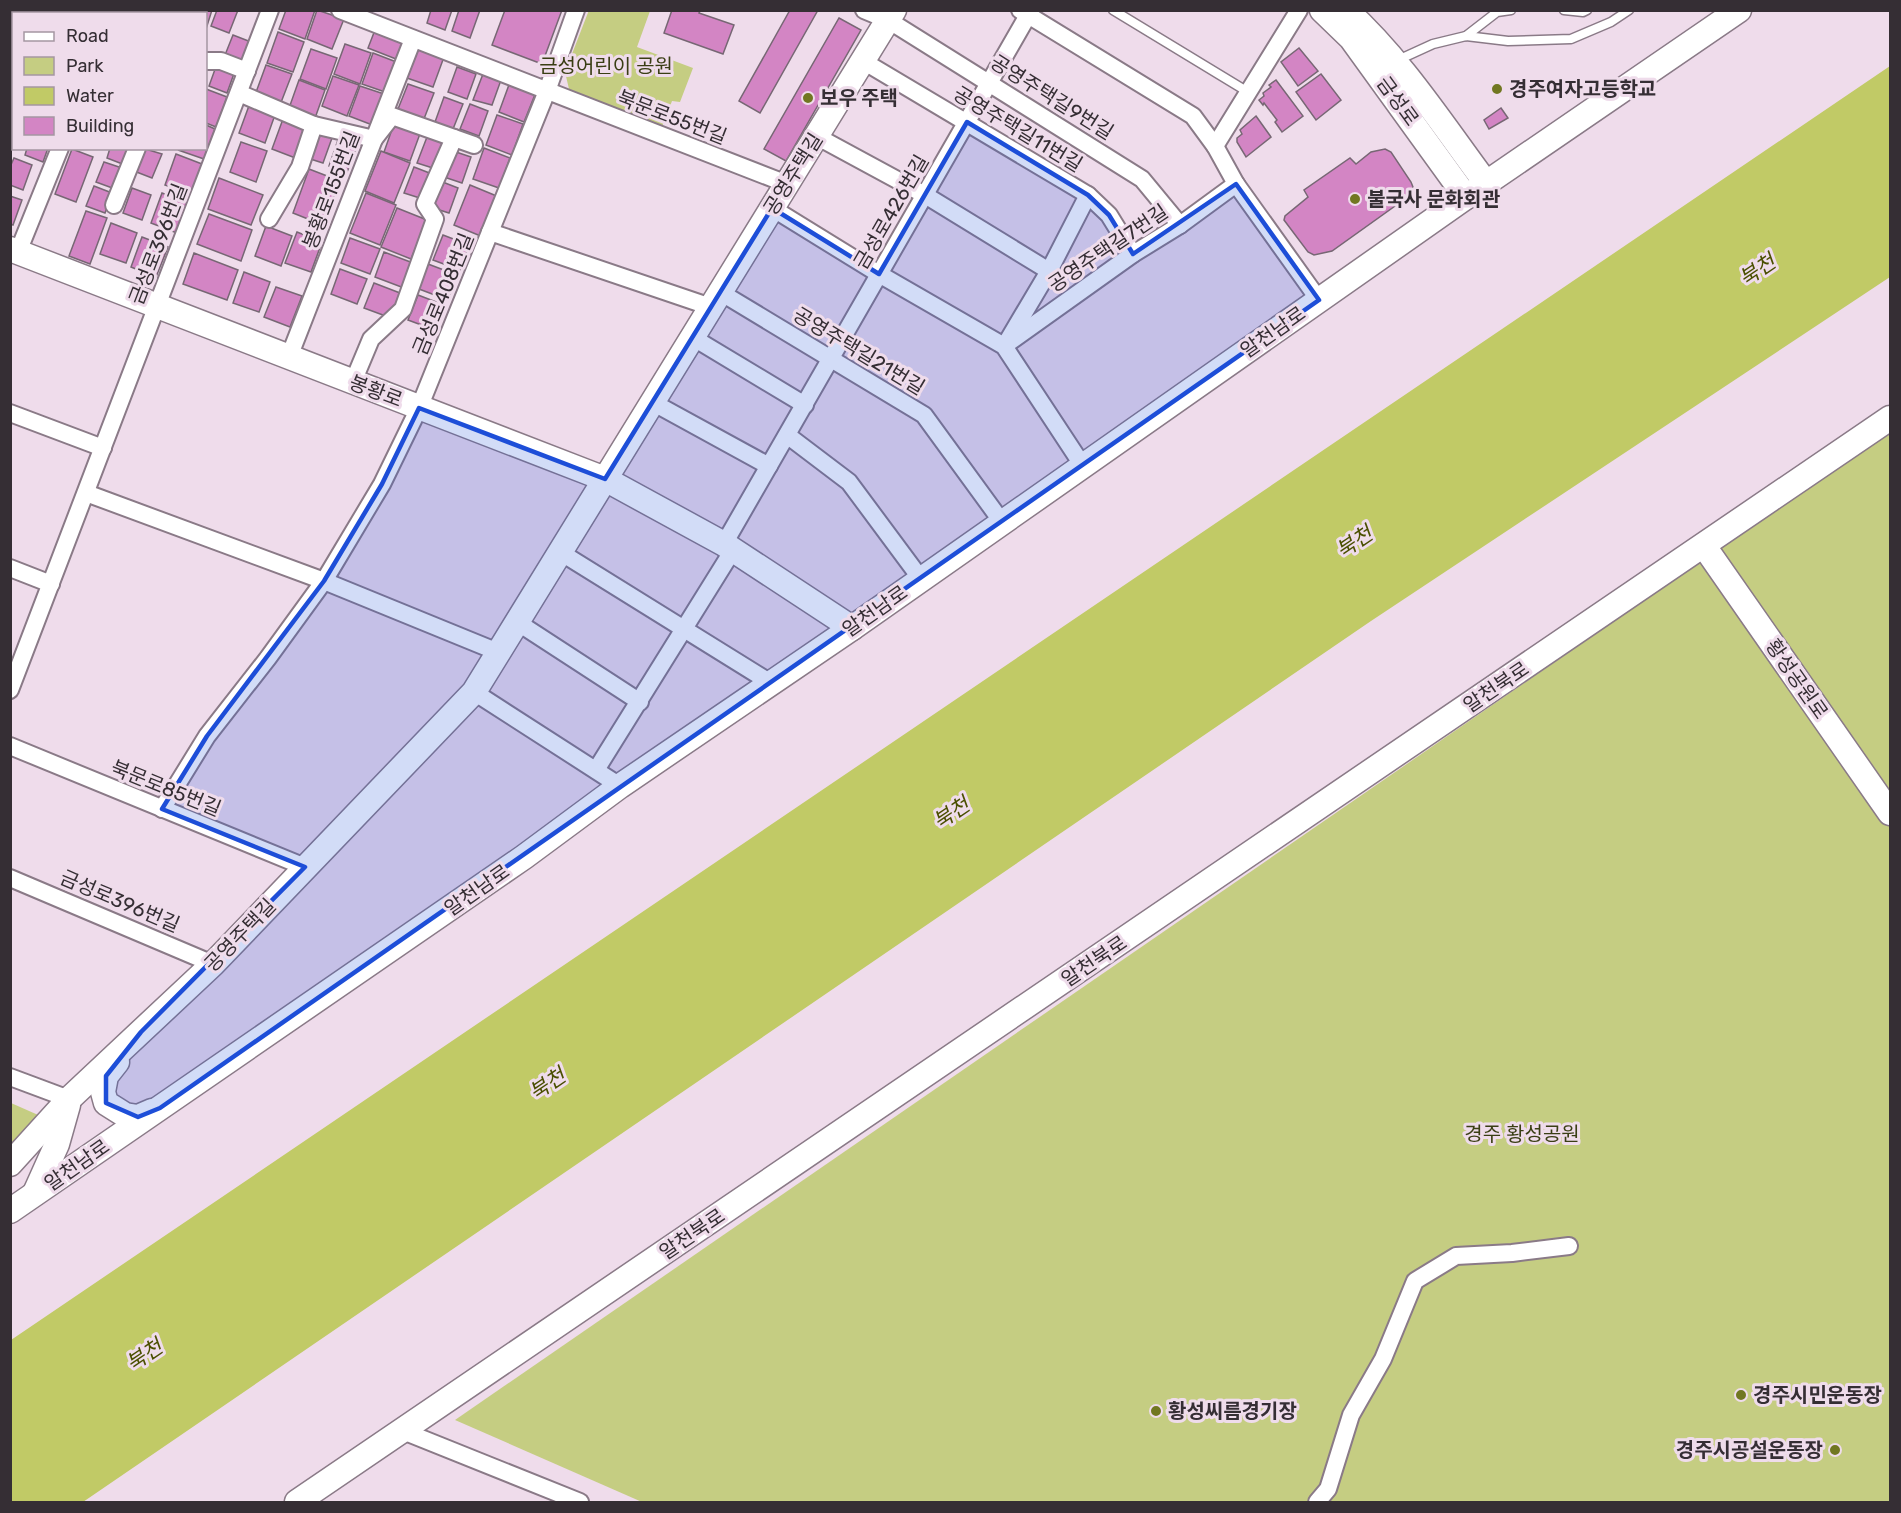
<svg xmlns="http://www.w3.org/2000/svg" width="1901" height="1513" font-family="Rubik,'Noto Sans KR',sans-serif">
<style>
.green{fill:#c5cd82}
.water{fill:#c1ca66}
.building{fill:#d385c4;stroke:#776774;stroke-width:1.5}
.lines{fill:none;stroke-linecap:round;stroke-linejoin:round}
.lane-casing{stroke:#8a7a87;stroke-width:11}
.street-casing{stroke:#8a7a87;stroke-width:20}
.secondary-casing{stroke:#8a7a87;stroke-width:27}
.lane{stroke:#fff;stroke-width:8}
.street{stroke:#fff;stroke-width:16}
.secondary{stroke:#fff;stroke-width:24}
.marked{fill:#1d4ed8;fill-opacity:0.2;stroke:#1d4ed8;stroke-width:4.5;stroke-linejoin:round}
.poi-dot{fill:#717721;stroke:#efdceb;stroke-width:2}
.labels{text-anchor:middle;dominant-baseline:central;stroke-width:6;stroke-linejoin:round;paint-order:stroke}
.park-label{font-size:20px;fill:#3a3e14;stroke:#efdceb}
.poi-label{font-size:20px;font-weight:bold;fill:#352e34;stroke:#efdceb;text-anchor:start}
.street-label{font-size:20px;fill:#352e34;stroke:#efdceb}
.water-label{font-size:21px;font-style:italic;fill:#4a4f00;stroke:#efdceb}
</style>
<rect width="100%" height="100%" fill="#efdceb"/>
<g class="green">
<polygon points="589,10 650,11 637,47 693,68 680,102 672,101 662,127 569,89 565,72"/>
<polygon points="1890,431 1890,1502 642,1502 455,1420"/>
<polygon points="11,1103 45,1118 11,1155"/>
</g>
<polygon class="water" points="1890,66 1890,277 1371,621 83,1502 11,1502 11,1340"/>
<g class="building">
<polygon points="191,10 212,10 206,29 206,14 190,14"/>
<polygon points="217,10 238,10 229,33 211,26"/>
<polygon points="286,10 315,10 305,39 279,29"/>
<polygon points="317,10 344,19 332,49 307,39"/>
<polygon points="431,10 452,10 445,30 427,23"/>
<polygon points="459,10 480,10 470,38 452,31"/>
<polygon points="505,10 562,10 542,64 492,45"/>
<polygon points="672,10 700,10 699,13 734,25 723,54 664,33"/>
<polygon points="790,10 818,10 760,113 739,101"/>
<polygon points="839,18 861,30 786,161 764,149"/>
<polygon points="375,30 403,41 396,59 368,48"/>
<polygon points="278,32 304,42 293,72 267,63"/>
<polygon points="233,35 251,42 242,67 223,60"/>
<polygon points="345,44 371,53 360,84 334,74"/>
<polygon points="419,47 444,57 433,87 407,78"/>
<polygon points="1299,48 1318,71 1298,86 1281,62"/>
<polygon points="311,49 337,58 326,89 300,79"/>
<polygon points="373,53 399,63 388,93 362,84"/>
<polygon points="218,61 236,68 227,93 209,86"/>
<polygon points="266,65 292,74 280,105 255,95"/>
<polygon points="457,67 476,74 467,99 448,92"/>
<polygon points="483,74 501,80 492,105 473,100"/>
<polygon points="1321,74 1341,100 1316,120 1296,92"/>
<polygon points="333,76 359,85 347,116 322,106"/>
<polygon points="299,80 325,90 314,121 288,111"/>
<polygon points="1276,80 1303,116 1282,132 1275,122 1277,120 1264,103 1263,105 1259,100 1264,96 1263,93 1271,87 1269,85"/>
<polygon points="510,82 536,92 524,122 499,112"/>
<polygon points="408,84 434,93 422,124 396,114"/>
<polygon points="360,86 387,95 375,126 349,116"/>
<polygon points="206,89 227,97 216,127 206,123"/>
<polygon points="444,97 463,104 453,129 435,122"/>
<polygon points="250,103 276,112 265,143 239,133"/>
<polygon points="470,104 488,111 479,136 460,129"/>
<polygon points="1501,108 1508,118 1489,129 1484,120"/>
<polygon points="497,115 523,124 512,155 486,145"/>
<polygon points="1256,116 1271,137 1246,157 1237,142 1237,138 1242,134 1240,130"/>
<polygon points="283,119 309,129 298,159 272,149"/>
<polygon points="395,121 421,131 410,161 384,152"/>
<polygon points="206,125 215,129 204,159 178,150 206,148"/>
<polygon points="314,131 332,138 323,163 304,157"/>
<polygon points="427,137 445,144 436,169 417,163"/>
<polygon points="338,140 357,147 347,172 329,166"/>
<polygon points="241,142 267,151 256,182 230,172"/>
<polygon points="27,148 48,148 43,162 25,155"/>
<polygon points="110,148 132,148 125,165 107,158"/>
<polygon points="142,148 162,154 152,178 134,171"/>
<polygon points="484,148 510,158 499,188 473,179"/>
<polygon points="72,149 93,157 76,202 55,194"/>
<polygon points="1385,149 1391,152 1411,182 1413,187 1409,196 1332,251 1314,255 1308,252 1284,220 1285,216 1308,197 1304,190 1350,158 1356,164 1371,152"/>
<polygon points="381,151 410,163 394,203 365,191"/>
<polygon points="453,151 471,157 462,183 444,177"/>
<polygon points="176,154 202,164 191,194 165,185"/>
<polygon points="14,158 32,165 23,190 10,185 10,167"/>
<polygon points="104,162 122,168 115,189 96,182"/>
<polygon points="414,167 432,174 423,199 404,193"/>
<polygon points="309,169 340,181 323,225 293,213"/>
<polygon points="219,178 263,195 251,225 208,209"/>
<polygon points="440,181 458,188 449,213 430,207"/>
<polygon points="470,185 499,197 483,237 454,225"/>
<polygon points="94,186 112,193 105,213 86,206"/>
<polygon points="132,188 151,195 142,220 123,213"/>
<polygon points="162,193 188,203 177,233 151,223"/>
<polygon points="366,193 396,205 380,245 350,233"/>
<polygon points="10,196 22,200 13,225 10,224"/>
<polygon points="397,208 427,220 411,259 381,247"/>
<polygon points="86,211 107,218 90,264 69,256"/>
<polygon points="209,214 252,230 241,261 197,244"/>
<polygon points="111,223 137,233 126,263 100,254"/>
<polygon points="266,226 292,236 281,266 255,256"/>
<polygon points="297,232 322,242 311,272 285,263"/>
<polygon points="443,235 469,245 460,270 433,260"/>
<polygon points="142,237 168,247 156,277 131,267"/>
<polygon points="350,238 380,249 370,274 341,263"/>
<polygon points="384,252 413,263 404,288 375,277"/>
<polygon points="194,253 238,270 227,300 183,284"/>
<polygon points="428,264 457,275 448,300 419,289"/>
<polygon points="340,269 367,279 357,304 331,294"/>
<polygon points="244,272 270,282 259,312 233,303"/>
<polygon points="374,283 400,293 391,318 364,308"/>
<polygon points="276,287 302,296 290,327 264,317"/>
<polygon points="418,295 444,305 435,330 408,320"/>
</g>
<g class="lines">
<defs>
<g id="lane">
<polyline points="1113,10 1248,92"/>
<polyline points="1564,10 1583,12 1587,10"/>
<polyline points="1466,36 1497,12 1511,10"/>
<polyline points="1398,60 1433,44 1466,36 1508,41 1571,39 1611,22 1629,10"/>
</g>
<g id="street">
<polyline points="340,10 787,184"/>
<polyline points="864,10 888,20 1142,179 1180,225"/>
<polyline points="1020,10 1193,116 1215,146 1236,184 1319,300"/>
<polyline points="110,14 111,10"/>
<polyline points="206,61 221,61 247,71"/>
<polyline points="863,61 1088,195 1109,215 1133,254"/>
<polyline points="10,66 14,67"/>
<polyline points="239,93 314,125 300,167 269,219"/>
<polyline points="314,125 374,139 392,116 474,145"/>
<polyline points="816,136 925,195 1049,271"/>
<polyline points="1215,146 1299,10"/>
<polyline points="114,205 137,148"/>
<polyline points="772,208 879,274 1004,346 1083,466"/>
<polyline points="490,232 711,307"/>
<polyline points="18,252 60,148"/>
<polyline points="720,292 924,415 1002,522"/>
<polyline points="692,337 805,405"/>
<polyline points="1008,340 1049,271 1088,195"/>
<polyline points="1004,346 1133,254 1180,225 1236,184"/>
<polyline points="289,357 413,39"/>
<polyline points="353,382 371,339 403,309 435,219 425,204 454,138"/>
<polyline points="652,402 769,466"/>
<polyline points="10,413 103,448"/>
<polyline points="787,435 849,482 921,579"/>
<polyline points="86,493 324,581 498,652"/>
<polyline points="724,544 1031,10"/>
<polyline points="560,552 771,683"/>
<polyline points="10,568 51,584"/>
<polyline points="517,622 640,702"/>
<polyline points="10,690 270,10"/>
<polyline points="474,692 620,786"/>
<polyline points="10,746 305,867"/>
<polyline points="596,770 733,550"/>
<polyline points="162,809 207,736 268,658 324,581 382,484 419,408 547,91 576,10"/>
<polyline points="10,878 213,964"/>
<polyline points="10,1077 69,1099"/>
<polyline points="403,1431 580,1502"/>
<polyline points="1317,1502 1328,1489 1351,1415 1383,1359 1415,1281 1456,1256 1512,1253 1569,1246"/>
</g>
<g id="secondary">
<polyline points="1322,10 1351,38 1466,197"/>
<path d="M 1346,10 C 1401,60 1442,124 1486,183"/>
<polyline points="10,249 605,479 724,544 852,628"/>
<polyline points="1704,546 1890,813"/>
<polyline points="117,1062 106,1076 103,1092 106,1103 125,1115 138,1117 152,1111"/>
<polyline points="10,1164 69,1099 213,964 474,692 894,10"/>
<polyline points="35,1193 57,1144 68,1105"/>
<polyline points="10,1211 524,857 620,786 852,628 1466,197 1739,10"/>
<polyline points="297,1502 1890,418"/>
</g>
</defs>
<use href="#lane" class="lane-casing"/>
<use href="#street" class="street-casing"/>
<use href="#secondary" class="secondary-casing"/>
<use href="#lane" class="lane"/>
<use href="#street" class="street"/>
<use href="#secondary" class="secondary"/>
</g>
<path class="marked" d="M 967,122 L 1088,195 L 1109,215 L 1133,254 L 1236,184 L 1319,300 L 160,1108 L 138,1117 L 106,1103 L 106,1076 L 141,1032 L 305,867 L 162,809 L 207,736 L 324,581 L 382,484 L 419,408 L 605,479 L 772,208 L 879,274 Z"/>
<g class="poi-dot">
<circle cx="1497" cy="89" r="6"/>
<circle cx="808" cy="98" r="6"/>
<circle cx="1355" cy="199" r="6"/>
<circle cx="1741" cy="1395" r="6"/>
<circle cx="1156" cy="1411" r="6"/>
<circle cx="1835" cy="1450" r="6"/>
</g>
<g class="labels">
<g class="park-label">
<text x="606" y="66">금성어린이 공원</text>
<text x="1522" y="1134">경주 황성공원</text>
</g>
<g class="poi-label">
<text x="1509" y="89">경주여자고등학교</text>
<text x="820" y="98">보우 주택</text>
<text x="1367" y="199">불국사 문화회관</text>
<text x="1753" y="1395">경주시민운동장</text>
<text x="1168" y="1411">황성씨름경기장</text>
<text x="1823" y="1450" text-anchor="end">경주시공설운동장</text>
</g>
<g class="street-label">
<text transform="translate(1052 97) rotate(32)">공영주택길9번길</text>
<text transform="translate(1398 101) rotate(54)">금성로</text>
<text transform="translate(672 117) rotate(21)">북문로55번길</text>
<text transform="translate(1018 129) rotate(31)">공영주택길11번길</text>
<text transform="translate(793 174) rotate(-58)">공영주택길</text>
<text transform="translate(331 190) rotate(-69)">봉황로155번길</text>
<text transform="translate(891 212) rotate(-60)">금성로426번길</text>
<text transform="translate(158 244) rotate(-69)">금성로396번길</text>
<text transform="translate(1108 248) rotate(-34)">공영주택길7번길</text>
<text transform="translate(443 294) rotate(-68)">금성로408번길</text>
<text transform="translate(1273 332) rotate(-35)">알천남로</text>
<text transform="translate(859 351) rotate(31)">공영주택길21번길</text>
<text transform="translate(376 391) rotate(21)">봉황로</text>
<text transform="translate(875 611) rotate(-35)">알천남로</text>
<text transform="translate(1797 679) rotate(55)">황성공원로</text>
<text transform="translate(1496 687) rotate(-34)">알천북로</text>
<text transform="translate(166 788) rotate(22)">북문로85번길</text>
<text transform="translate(477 890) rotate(-35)">알천남로</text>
<text transform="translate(120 901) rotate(23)">금성로396번길</text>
<text transform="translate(240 935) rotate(-46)">공영주택길</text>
<text transform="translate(1094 961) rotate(-34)">알천북로</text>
<text transform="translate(77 1165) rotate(-35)">알천남로</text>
<text transform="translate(692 1234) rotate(-34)">알천북로</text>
</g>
<g class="water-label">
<text transform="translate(1757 270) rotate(-34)">북천</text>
<text transform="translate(1354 542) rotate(-34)">북천</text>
<text transform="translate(951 813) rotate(-34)">북천</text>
<text transform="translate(547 1084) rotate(-34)">북천</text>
<text transform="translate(144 1355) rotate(-34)">북천</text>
</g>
</g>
<rect width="1901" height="1513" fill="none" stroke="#352e34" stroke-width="24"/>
<rect x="12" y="12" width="195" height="138" fill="#efdceb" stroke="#a596a2" stroke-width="1.5"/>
<rect x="24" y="32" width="30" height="9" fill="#ffffff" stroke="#a596a2" stroke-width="1.5"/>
<text x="66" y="42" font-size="18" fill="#352e34">Road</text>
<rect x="24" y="57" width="30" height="18" fill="#c5cd82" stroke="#a596a2" stroke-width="1.5"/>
<text x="66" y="72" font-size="18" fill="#352e34">Park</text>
<rect x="24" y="87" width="30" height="18" fill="#c1ca66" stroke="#a596a2" stroke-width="1.5"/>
<text x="66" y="102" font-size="18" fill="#352e34">Water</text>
<rect x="24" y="117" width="30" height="18" fill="#d385c4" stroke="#a596a2" stroke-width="1.5"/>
<text x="66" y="132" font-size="18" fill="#352e34">Building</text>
</svg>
